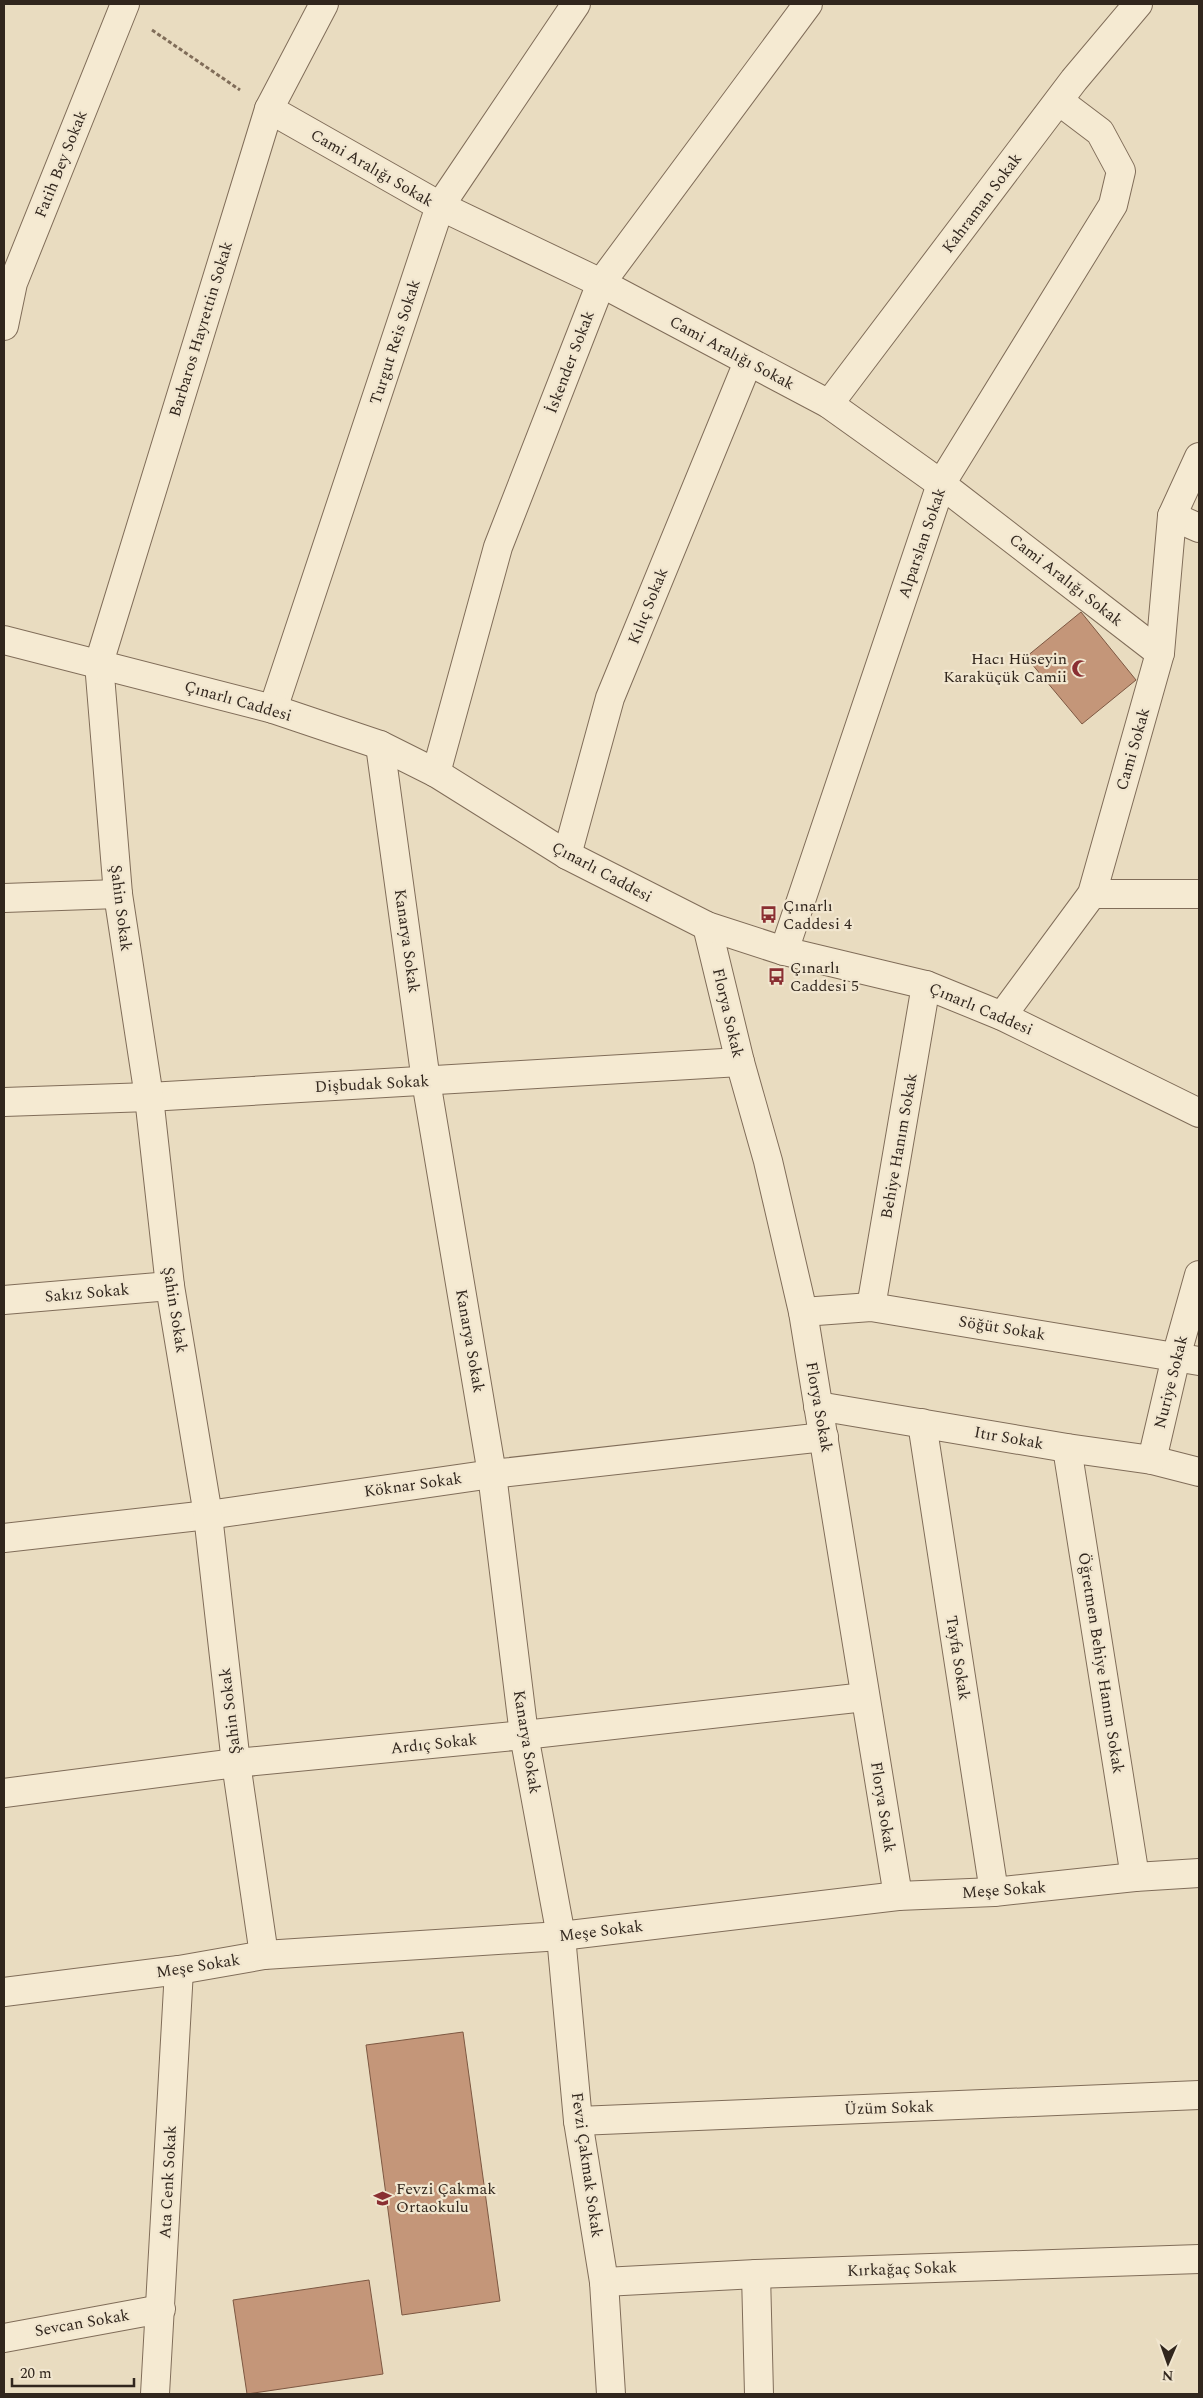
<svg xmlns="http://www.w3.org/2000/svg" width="1203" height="2398" font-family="Spectral,serif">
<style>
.building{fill:#c49679;stroke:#7d5842}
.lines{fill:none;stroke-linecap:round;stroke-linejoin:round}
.minor-casing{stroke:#806d59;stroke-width:30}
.tertiary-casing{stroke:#806d59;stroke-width:30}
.path{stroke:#806d59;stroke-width:3;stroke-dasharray:4 2.5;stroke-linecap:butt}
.minor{stroke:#f5ead2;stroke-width:28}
.tertiary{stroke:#f5ead2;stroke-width:28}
.labels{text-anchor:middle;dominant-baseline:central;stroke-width:4.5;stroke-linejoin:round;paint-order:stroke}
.street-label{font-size:16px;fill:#31261d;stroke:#f1e6cf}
.poi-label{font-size:16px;fill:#31261d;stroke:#f1e6cf;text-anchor:start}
</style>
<rect width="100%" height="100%" fill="#e9dcc0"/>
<g class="building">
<polygon points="1081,612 1136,680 1082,724 1026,657"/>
<polygon points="463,2032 500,2301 402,2315 366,2045"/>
<polygon points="369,2280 383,2374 247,2394 233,2300"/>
</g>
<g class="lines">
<defs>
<g id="minor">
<polyline points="269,109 440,206 601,283 829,404 941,484 1160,653"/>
<polyline points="4,326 13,283 125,4"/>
<polyline points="829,404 1074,80 1138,4"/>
<polyline points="1172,516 1199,528"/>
<polyline points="273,709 440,206 576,4"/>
<polyline points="380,745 426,1081 492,1474 524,1735 561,1936 578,2121 604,2282 611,2394"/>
<polyline points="436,773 498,547 601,283 808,4"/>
<polyline points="567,855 610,698 748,362"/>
<polyline points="1092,894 1199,894"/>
<polyline points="4,898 118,894"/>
<polyline points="707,926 740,1062 768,1161 803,1312 898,1896"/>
<polyline points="784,951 941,484 1113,205 1121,171 1100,132 1059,101"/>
<polyline points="1002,1016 1092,894 1160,653 1172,516 1199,457"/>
<polyline points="4,1102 149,1097 740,1062"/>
<polyline points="4,1300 170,1286"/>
<polyline points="871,1307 926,985"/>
<polyline points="803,1312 871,1307 1199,1361"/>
<polyline points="818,1406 1067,1448 1152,1460 1199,1472"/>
<polyline points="922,1423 994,1892"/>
<polyline points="1067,1448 1135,1877"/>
<polyline points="1152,1460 1176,1357 1199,1275"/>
<polyline points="4,1538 208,1515 492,1474 824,1437"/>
<polyline points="4,1793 236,1763 524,1735 865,1697"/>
<polyline points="264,1955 236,1763 208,1515 170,1286 149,1097 118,894 99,663 269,109 324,4"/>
<polyline points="578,2121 1199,2095"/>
<polyline points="756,2274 759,2394"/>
<polyline points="604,2282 756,2274 1199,2259"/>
<polyline points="4,2338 161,2309"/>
<polyline points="155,2394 179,1970"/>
</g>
<g id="tertiary">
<polyline points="4,640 273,709 380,745 436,773 567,855 707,926 784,951 926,985 1002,1016 1199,1113"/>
<polyline points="4,1992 179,1970 264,1955 561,1936 898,1896 994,1892 1135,1877 1199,1873"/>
</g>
</defs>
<use href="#minor" class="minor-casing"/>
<use href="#tertiary" class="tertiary-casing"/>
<polyline class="path" points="152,30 240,90"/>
<use href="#minor" class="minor"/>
<use href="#tertiary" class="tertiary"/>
</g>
<defs>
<symbol id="mosque-bare" viewBox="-9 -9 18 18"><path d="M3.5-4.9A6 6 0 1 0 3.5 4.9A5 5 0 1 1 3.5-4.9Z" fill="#8a2f32" stroke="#f1e6cf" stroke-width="2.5" paint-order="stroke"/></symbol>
<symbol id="bus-bare" viewBox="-9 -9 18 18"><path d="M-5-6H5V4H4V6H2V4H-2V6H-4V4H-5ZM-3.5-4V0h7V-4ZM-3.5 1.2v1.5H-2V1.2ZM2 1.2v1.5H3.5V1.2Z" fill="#8a2f32" stroke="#f1e6cf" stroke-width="2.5" paint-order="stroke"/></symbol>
<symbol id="school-bare" viewBox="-9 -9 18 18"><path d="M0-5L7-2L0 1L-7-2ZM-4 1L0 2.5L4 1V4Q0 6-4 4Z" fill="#8a2f32" stroke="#f1e6cf" stroke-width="2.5" paint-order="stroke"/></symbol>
</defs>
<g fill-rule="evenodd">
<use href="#mosque-bare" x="1068" y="656" width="25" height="25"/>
<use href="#bus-bare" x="756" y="902" width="25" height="25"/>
<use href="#bus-bare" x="764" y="964" width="25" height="25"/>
<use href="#school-bare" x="370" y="2186" width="25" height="25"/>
</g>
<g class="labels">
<g class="street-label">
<text transform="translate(61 164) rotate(-68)">Fatih Bey Sokak</text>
<text transform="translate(372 168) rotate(30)">Cami Aralığı Sokak</text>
<text transform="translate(982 203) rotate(-53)">Kahraman Sokak</text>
<text transform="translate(201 329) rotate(-73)">Barbaros Hayrettin Sokak</text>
<text transform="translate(395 342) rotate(-72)">Turgut Reis Sokak</text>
<text transform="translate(732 353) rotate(28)">Cami Aralığı Sokak</text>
<text transform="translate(570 362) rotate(-69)">İskender Sokak</text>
<text transform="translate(922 543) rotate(-71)">Alparslan Sokak</text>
<text transform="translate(1066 580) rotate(38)">Cami Aralığı Sokak</text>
<text transform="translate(648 606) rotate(-68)">Kılıç Sokak</text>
<text transform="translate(238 701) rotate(16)">Çınarlı Caddesi</text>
<text transform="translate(1133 749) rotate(-74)">Cami Sokak</text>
<text transform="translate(602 872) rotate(28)">Çınarlı Caddesi</text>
<text transform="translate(121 908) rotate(83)">Şahin Sokak</text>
<text transform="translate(407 941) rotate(82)">Kanarya Sokak</text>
<text transform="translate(981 1009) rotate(23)">Çınarlı Caddesi</text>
<text transform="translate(728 1013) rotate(77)">Florya Sokak</text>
<text transform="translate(372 1084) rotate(-3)">Dişbudak Sokak</text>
<text transform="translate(899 1146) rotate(-80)">Behiye Hanım Sokak</text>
<text transform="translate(87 1293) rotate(-5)">Sakız Sokak</text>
<text transform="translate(175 1310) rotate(81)">Şahin Sokak</text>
<text transform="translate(1002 1328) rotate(9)">Söğüt Sokak</text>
<text transform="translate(470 1341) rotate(80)">Kanarya Sokak</text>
<text transform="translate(1171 1382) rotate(-76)">Nuriye Sokak</text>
<text transform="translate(819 1407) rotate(80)">Florya Sokak</text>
<text transform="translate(1009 1438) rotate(10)">Itır Sokak</text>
<text transform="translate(413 1485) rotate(-8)">Köknar Sokak</text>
<text transform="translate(958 1658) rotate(81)">Tayfa Sokak</text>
<text transform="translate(1101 1663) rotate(81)">Öğretmen Behiye Hanım Sokak</text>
<text transform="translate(230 1711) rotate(-97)">Şahin Sokak</text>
<text transform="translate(527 1742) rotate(81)">Kanarya Sokak</text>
<text transform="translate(434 1744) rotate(-6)">Ardıç Sokak</text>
<text transform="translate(883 1807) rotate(81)">Florya Sokak</text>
<text transform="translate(1004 1890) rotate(-4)">Meşe Sokak</text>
<text transform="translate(601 1931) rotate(-7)">Meşe Sokak</text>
<text transform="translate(198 1966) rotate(-9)">Meşe Sokak</text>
<text transform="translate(889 2108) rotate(-2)">Üzüm Sokak</text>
<text transform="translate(587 2165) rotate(82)">Fevzi Çakmak Sokak</text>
<text transform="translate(168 2182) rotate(-87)">Ata Cenk Sokak</text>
<text transform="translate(902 2269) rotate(-2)">Kırkağaç Sokak</text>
<text transform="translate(82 2323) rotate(-10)">Sevcan Sokak</text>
</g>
<g class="poi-label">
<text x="1067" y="659" text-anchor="end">Hacı Hüseyin<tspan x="1067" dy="18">Karaküçük Camii</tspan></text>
<text x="783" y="906">Çınarlı<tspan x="783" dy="18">Caddesi 4</tspan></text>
<text x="790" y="968">Çınarlı<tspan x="790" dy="18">Caddesi 5</tspan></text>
<text x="396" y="2189">Fevzi Çakmak<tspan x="396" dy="18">Ortaokulu</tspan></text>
</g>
</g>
<rect width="1203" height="2398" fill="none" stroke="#31261d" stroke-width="10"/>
<g transform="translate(1168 2363) rotate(182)" stroke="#f1e6cf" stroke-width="4" paint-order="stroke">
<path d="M0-4L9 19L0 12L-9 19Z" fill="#31261d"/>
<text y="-8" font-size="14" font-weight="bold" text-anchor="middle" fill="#31261d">N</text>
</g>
<path d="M12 2378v8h122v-8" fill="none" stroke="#31261d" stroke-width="2.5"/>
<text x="20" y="2378" font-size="15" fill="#31261d" stroke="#f1e6cf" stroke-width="4" paint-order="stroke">20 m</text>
</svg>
